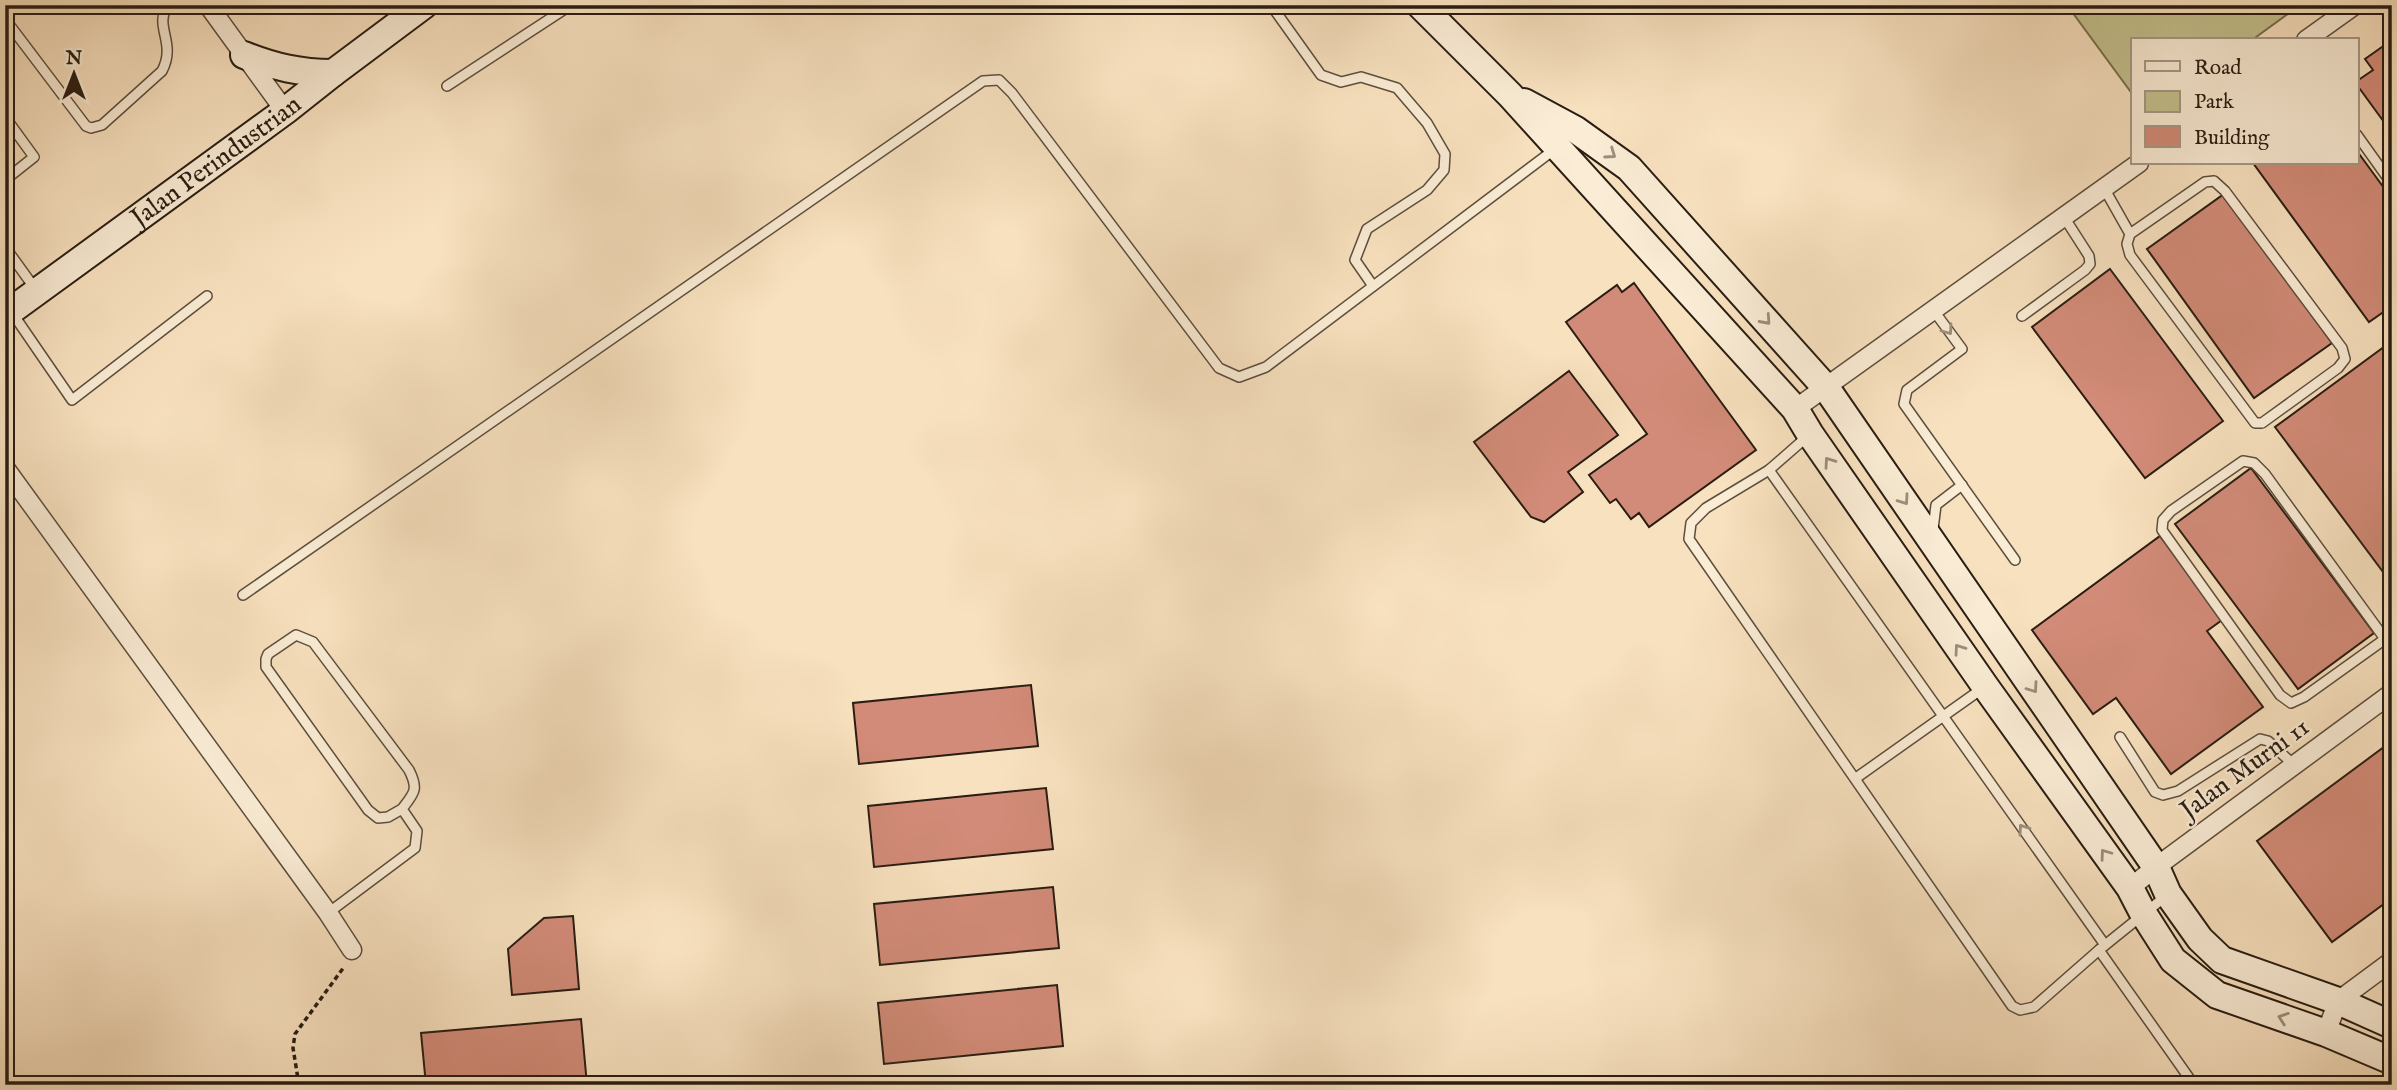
<svg xmlns="http://www.w3.org/2000/svg" width="2397" height="1090" font-family="'IM FELL English',serif">
<style>
.green{fill:#c4c18e;stroke:#766f50;stroke-width:2}
.building{fill:#d28b78;stroke:#291d12;stroke-width:2}
.lines{fill:none;stroke-linecap:round;stroke-linejoin:round}
.lane-casing{stroke:#5d4e3d;stroke-width:12}
.street-casing{stroke:#5d4e3d;stroke-width:21}
.secondary-casing{stroke:#291d12;stroke-width:30}
.path{stroke:#291d12;stroke-width:3.5;stroke-dasharray:5 3.5;stroke-linecap:butt}
.lane{stroke:#faecd5;stroke-width:9}
.street{stroke:#faecd5;stroke-width:18}
.secondary{stroke:#faecd5;stroke-width:26}
.oneway{stroke:#9c8f7d}
.labels{text-anchor:middle;dominant-baseline:central;stroke-width:5;stroke-linejoin:round;paint-order:stroke}
.street-label{font-size:26px;fill:#291d12;stroke:#faecd5}
</style>
<rect width="100%" height="100%" fill="#f8e1bf"/>
<filter id="stains"><feTurbulence type="fractalNoise" baseFrequency=".00286" numOctaves="4"/><feColorMatrix values="0 0 0 0 .2 0 0 0 0 .09 0 0 0 0 .02 0 0 0 .5 -.17"/></filter>
<radialGradient id="worn" r=".72"><stop offset=".6" stop-color="#630" stop-opacity="0"/><stop offset="1" stop-color="#630" stop-opacity=".3"/></radialGradient>
<polygon class="green" points="2067,5 2300,5 2252,40 2133,40 2133,95"/>
<g class="building">
<polygon points="2392,40 2392,133 2357,85 2357,81 2373,70 2365,59"/>
<polygon points="2357,151 2392,199 2392,306 2369,322 2253,163 2357,163"/>
<polygon points="2224,194 2332,343 2254,398 2147,249"/>
<polygon points="2110,269 2223,421 2145,478 2032,327"/>
<polygon points="1634,283 1756,450 1649,527 1639,513 1631,519 1616,499 1610,503 1589,475 1647,434 1566,322 1617,285 1622,292"/>
<polygon points="2392,341 2392,584 2275,427"/>
<polygon points="1569,371 1618,435 1568,472 1583,492 1544,522 1531,517 1474,442"/>
<polygon points="2251,468 2374,633 2298,689 2175,524"/>
<polygon points="2160,536 2222,620 2207,631 2263,707 2171,774 2116,698 2093,714 2032,630"/>
<polygon points="1031,685 1038,746 859,764 853,703"/>
<polygon points="2392,741 2392,898 2332,942 2257,841"/>
<polygon points="1046,788 1053,849 874,867 868,806"/>
<polygon points="1053,887 1059,948 880,965 874,904"/>
<polygon points="573,916 579,989 512,995 508,949 544,918"/>
<polygon points="1057,985 1063,1046 884,1064 878,1003"/>
<polygon points="581,1019 587,1085 426,1085 421,1033"/>
</g>
<g class="lines">
<defs>
<g id="lane">
<polyline points="1271,5 1321,75 1341,82 1361,77 1397,88 1427,123 1445,154 1444,170 1427,190 1367,229 1355,260 1373,286"/>
<path d="M 5,19 L 86,126 L 91,128 L 102,125 L 162,71 C 177,42 153,27 168,5"/>
<polyline points="447,86 571,5"/>
<polyline points="5,117 34,157 5,180"/>
<polyline points="2357,135 2392,184"/>
<polyline points="2104,188 2130,234 2127,244 2130,255 2255,423 2262,423 2338,368 2345,359 2342,348 2225,191 2214,181 2205,182 2130,234"/>
<polyline points="5,247 36,290"/>
<polyline points="1934,311 1962,349 1907,390 1904,404 2015,560"/>
<polyline points="13,314 72,400 207,296"/>
<polyline points="2022,316 2085,270 2090,264 2089,256 2064,217"/>
<polyline points="1809,435 1769,470 1706,508 1691,523 1689,539 2012,1006 2020,1010 2034,1007 2099,950 2166,896"/>
<polyline points="1769,470 2105,945"/>
<polyline points="1933,529 1936,505 1962,485"/>
<polyline points="243,595 983,81 999,80 1012,93 1219,368 1239,377 1266,367 1555,149"/>
<polyline points="2385,639 2304,697 2291,703 2280,695 2162,530 2163,520 2171,511 2243,461 2254,463 2265,474 2385,639 2392,648"/>
<polyline points="2120,737 2155,792 2163,795 2178,791 2260,739 2268,741 2294,765"/>
<polyline points="1856,778 1983,688"/>
<path d="M 328,913 L 415,848 L 417,831 L 402,809 L 388,817 L 378,818 L 368,810 L 266,667 L 266,659 L 268,654 L 296,635 L 313,642 L 409,770 C 419,790 414,793 402,809"/>
<polyline points="2099,950 2194,1085"/>
</g>
<g id="street">
<polyline points="208,5 285,111"/>
<polyline points="2306,40 2355,5"/>
<polyline points="1795,409 2139,163"/>
<polyline points="5,468 328,913 352,950"/>
<polyline points="2130,888 2156,867 2392,693"/>
<polyline points="2326,1033 2338,1001 2392,961"/>
</g>
<g id="secondary">
<polyline points="1420,5 1510,95 1795,409 1810,434 1985,686 2130,888 2143,913 2173,960 2217,995 2326,1033 2392,1061"/>
<path d="M 244,55 C 274,67 300,73 333,73"/>
<polyline points="1524,102 1576,130 1629,168 1827,389 2156,867 2168,894 2200,939 2222,960 2338,1001 2392,1025"/>
<path id="s1" d="M 5,315 L 285,111 L 333,73 L 424,5"/>
</g>
</defs>
<use href="#lane" class="lane-casing"/>
<use href="#street" class="street-casing"/>
<use href="#secondary" class="secondary-casing"/>
<polyline class="path" points="299,1085 293,1048 295,1034 344,967"/>
<use href="#lane" class="lane"/>
<use href="#street" class="street"/>
<use href="#secondary" class="secondary"/>
</g>
<defs><path id="oneway-chevron" d="M-2-3.5L2.5 0L-2 3.5" fill="none" stroke-width="1.6" stroke-linecap="round" stroke-linejoin="round" transform="scale(1.75)"/></defs>
<g class="oneway">
<use href="#oneway-chevron" transform="translate(1611 154) rotate(35)"/>
<use href="#oneway-chevron" transform="translate(1766 320) rotate(48)"/>
<use href="#oneway-chevron" transform="translate(1948 330) rotate(54)"/>
<use href="#oneway-chevron" transform="translate(1829 462) rotate(-125)"/>
<use href="#oneway-chevron" transform="translate(1904 500) rotate(55)"/>
<use href="#oneway-chevron" transform="translate(1959 649) rotate(-125)"/>
<use href="#oneway-chevron" transform="translate(2033 688) rotate(55)"/>
<use href="#oneway-chevron" transform="translate(2023 829) rotate(-125)"/>
<use href="#oneway-chevron" transform="translate(2105 854) rotate(-126)"/>
<use href="#oneway-chevron" transform="translate(2283 1018) rotate(-161)"/>
</g>
<g class="labels">
<g class="street-label">
<text stroke="none"><textPath href="#s1" startOffset="261">Jalan Perindustrian</textPath></text>
<text transform="translate(2245 769) rotate(-36)">Jalan Murni 11</text>
</g>
</g>
<rect width="2397" height="1090" fill="none" stroke="#f8e1bf" stroke-width="28"/>
<rect x="7" y="7" width="2383" height="1076" fill="none" stroke="#291d12" stroke-width="3.5"/>
<rect x="14" y="14" width="2369" height="1062" fill="none" stroke="#291d12" stroke-width="2"/>
<rect x="2131" y="38" width="228" height="126" fill="#faecd5" stroke="#a69987" stroke-width="2"/>
<rect x="2145" y="61" width="35" height="10" fill="#faecd5" stroke="#a69987" stroke-width="2"/>
<text x="2194" y="74" font-size="21" fill="#291d12">Road</text>
<rect x="2145" y="91" width="35" height="21" fill="#c4c18e" stroke="#a69987" stroke-width="2"/>
<text x="2194" y="108" font-size="21" fill="#291d12">Park</text>
<rect x="2145" y="126" width="35" height="21" fill="#d28b78" stroke="#a69987" stroke-width="2"/>
<text x="2194" y="144" font-size="21" fill="#291d12">Building</text>
<g transform="translate(74 74)" stroke="#faecd5" stroke-width="5" paint-order="stroke">
<path d="M0-5L12 26L0 18L-12 26Z" fill="#291d12"/>
<text y="-10" font-size="19" font-weight="bold" text-anchor="middle" fill="#291d12">N</text>
</g>
<rect width="100%" height="100%" filter="url(#stains)"/>
<rect width="100%" height="100%" fill="url(#worn)"/>
</svg>
